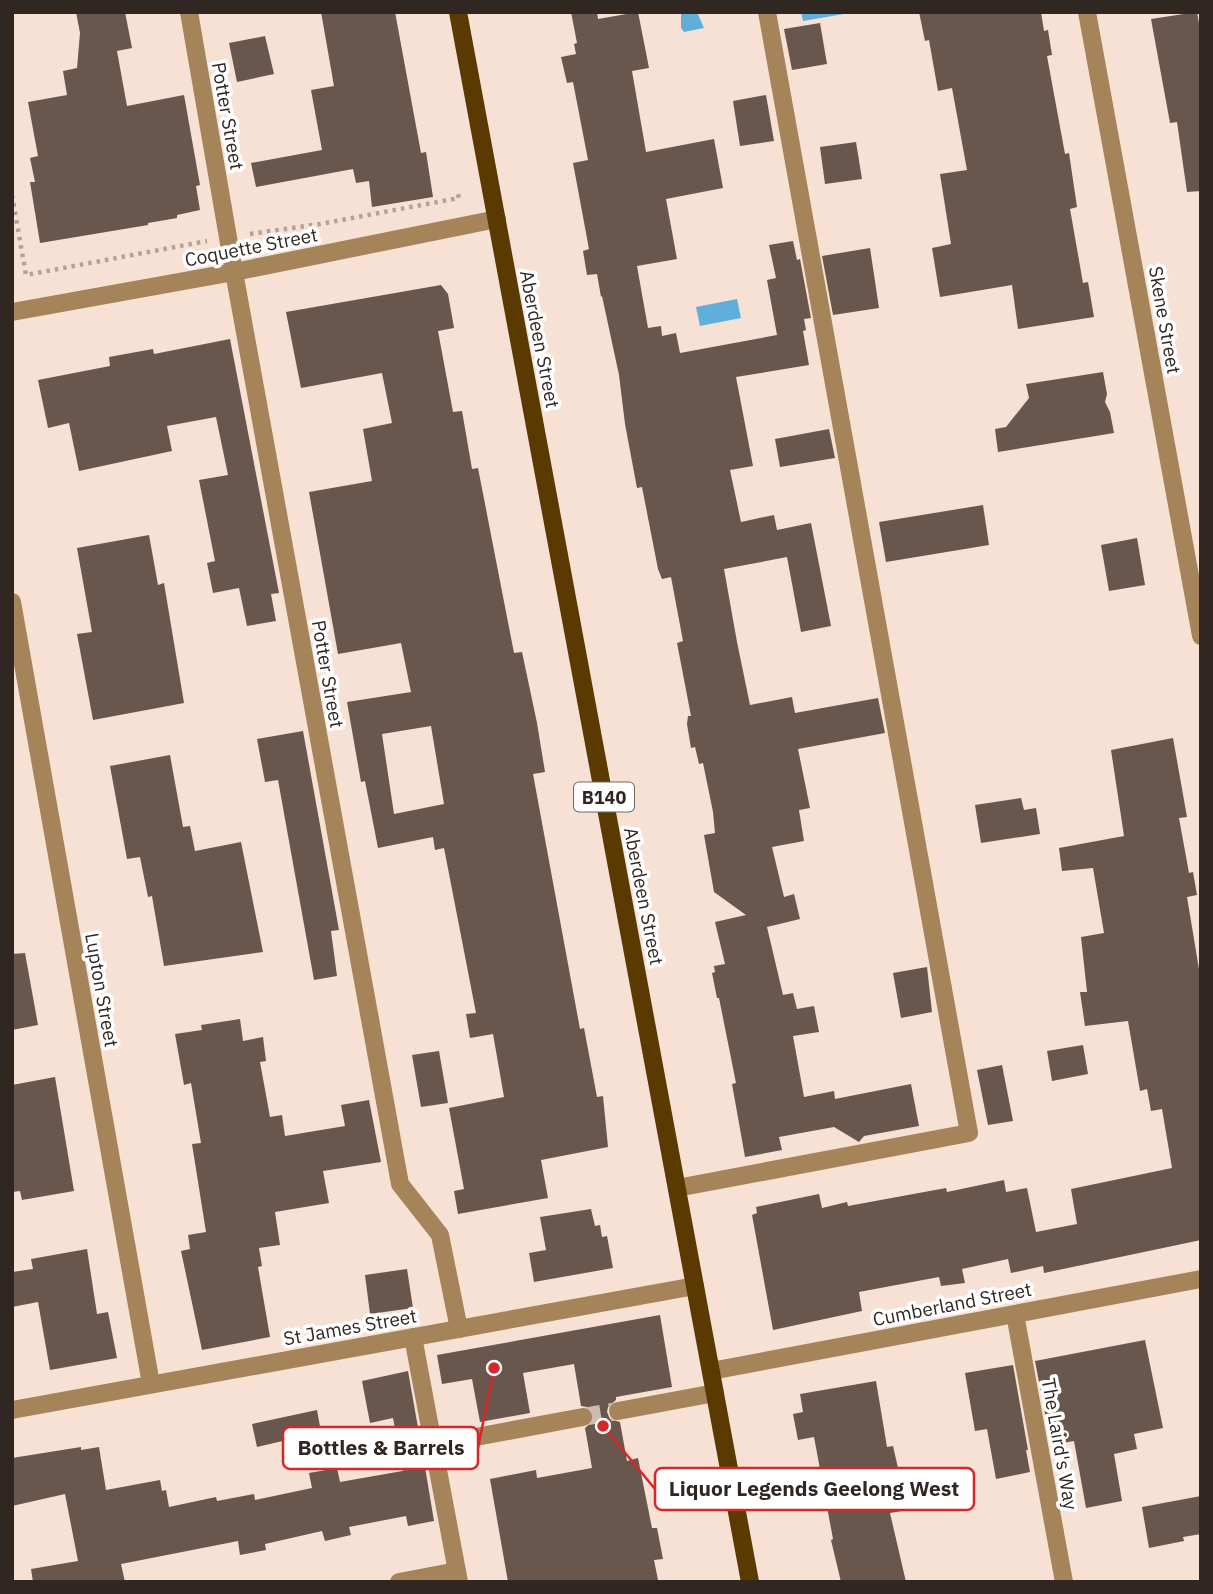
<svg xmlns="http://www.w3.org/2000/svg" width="1213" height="1594" font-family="'IBM Plex Sans',sans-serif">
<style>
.water{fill:#60afda}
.building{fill:#69564c;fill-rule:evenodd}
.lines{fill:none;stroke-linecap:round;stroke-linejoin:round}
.minor-tunnel{stroke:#cfbcb1;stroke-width:18;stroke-dasharray:18 9;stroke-linecap:butt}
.path{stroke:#b3a299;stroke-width:4.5;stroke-dasharray:3.5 5;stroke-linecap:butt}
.minor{stroke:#a48458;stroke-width:18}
.major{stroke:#5a3a00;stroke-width:18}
.labels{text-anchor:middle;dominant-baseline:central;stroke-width:7;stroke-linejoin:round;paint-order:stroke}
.shield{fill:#fff;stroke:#6e6865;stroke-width:2}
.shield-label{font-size:18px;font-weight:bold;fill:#302723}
.street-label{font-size:19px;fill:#302723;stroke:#fff}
.leader{fill:none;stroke:#d62828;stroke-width:2.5}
.callout-dot{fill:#d62828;stroke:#fff;stroke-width:2.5}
.callout{fill:#fff;stroke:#d62828;stroke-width:2.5}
.callout-label{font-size:21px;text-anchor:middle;font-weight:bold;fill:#302723}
</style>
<rect width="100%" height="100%" fill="#f7e1d5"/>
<g class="water">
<polygon points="681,12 697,12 704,28 684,32 681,28"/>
<polygon points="801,12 844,12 844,14 803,21"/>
<polygon points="737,299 741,318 700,326 696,307"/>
</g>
<g class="building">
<polygon points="76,12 125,12 132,48 117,51 127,106 184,95 200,185 196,186 200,210 177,215 177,218 148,223 148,225 40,243 30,182 35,182 30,158 38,156 28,102 67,95 63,71 77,68 80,33"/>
<polygon points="321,12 395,12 421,153 426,152 433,197 372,207 369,181 356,183 353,169 256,187 251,163 322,150 311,90 334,86"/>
<polygon points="571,12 597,12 598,19 638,12 649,68 632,71 646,152 714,139 723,188 666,199 677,259 637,266 648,328 661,326 662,336 676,333 680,353 777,335 767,280 776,278 769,245 793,241 797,260 800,259 811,318 804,319 806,330 803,331 809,365 736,377 753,466 730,470 741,522 774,515 777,530 811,523 831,626 801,632 787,557 724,569 737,642 750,705 792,697 795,713 878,698 885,733 798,749 810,808 799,810 804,841 772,847 784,897 794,894 800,919 767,927 783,995 793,993 797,1009 814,1006 819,1032 793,1036 804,1097 834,1091 835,1099 911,1084 919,1126 864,1136 859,1142 834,1127 779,1137 782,1150 745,1157 732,1084 736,1083 719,998 717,998 712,973 715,972 714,966 725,964 715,922 746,915 714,892 704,835 715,833 713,812 703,763 699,764 695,747 691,748 687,724 688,716 691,716 677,643 683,641 671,577 662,579 658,569 642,487 637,488 625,424 619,375 602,296 601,297 597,274 587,275 583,251 589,249 573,163 588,160 573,82 567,83 561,57 576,54 574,44 577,43"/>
<polygon points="919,12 1041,12 1044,31 1048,30 1052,55 1047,56 1065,154 1069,153 1077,207 1070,209 1083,283 1088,282 1094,317 1018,329 1012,285 940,297 932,248 951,244 940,174 967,170 952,88 938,91 929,40 925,41"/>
<polygon points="1197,12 1201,34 1201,191 1187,192 1177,122 1170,123 1151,19"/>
<polygon points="820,23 827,64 792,70 784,29"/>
<polygon points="265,36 274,74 237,82 229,43"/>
<polygon points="766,95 774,141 740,146 733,101"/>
<polygon points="856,142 862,179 825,184 820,147"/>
<polygon points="870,248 879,308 833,315 822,256"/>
<path d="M 441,285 L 448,294 L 454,328 L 438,331 L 453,412 L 462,411 L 472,469 L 478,468 L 514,653 L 522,652 L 537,723 L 545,772 L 533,774 L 580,1029 L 584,1028 L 597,1097 L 603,1096 L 608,1147 L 541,1160 L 548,1198 L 458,1214 L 454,1191 L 464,1189 L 449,1108 L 504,1097 L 493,1034 L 470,1038 L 466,1014 L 476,1013 L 444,848 L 435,850 L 433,837 L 378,848 L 365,781 L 361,782 L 347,702 L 411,692 L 401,643 L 338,654 L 309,492 L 372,481 L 363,429 L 392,423 L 382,373 L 301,388 L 286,312 ZM 431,726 L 444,804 L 394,814 L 382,734 Z"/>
<polygon points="230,339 279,593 271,594 276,621 247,626 239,588 213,593 207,563 215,561 199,480 228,475 216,417 167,426 172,451 79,471 69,423 48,428 38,380 110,366 109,357 153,349 154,354"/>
<polygon points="1103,372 1107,394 1105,402 1110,412 1114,433 998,452 995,429 1006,427 1029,398 1026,384"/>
<polygon points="829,429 835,458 780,467 775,439"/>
<polygon points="983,505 989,545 886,562 879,522"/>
<polygon points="149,535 158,585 164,583 184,703 93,720 77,634 92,632 77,548"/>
<polygon points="1137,538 1145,585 1109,591 1101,545"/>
<polygon points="303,731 339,930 331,931 337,976 314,980 278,780 265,782 257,739"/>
<polygon points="1173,738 1187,817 1179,818 1189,873 1193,872 1197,895 1187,897 1201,981 1201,1240 1044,1273 1043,1266 1011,1273 1008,1259 962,1269 965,1283 941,1286 939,1277 859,1292 862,1311 773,1330 752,1215 757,1213 756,1207 819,1194 822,1208 847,1202 848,1206 946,1188 947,1192 1004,1180 1006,1192 1027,1188 1036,1232 1077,1224 1071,1189 1172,1168 1162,1109 1151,1111 1147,1089 1140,1091 1128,1021 1085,1026 1080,992 1087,992 1081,937 1104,933 1093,868 1062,871 1059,848 1124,836 1111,750"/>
<polygon points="170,755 183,827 190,826 195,851 241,842 263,952 164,966 152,896 148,897 140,857 127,859 110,766"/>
<polygon points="1021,798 1024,810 1036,808 1040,834 981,843 975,805"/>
<polygon points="25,953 38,1025 12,1030 12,954"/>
<polygon points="927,967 932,1012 901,1018 893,973"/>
<polygon points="240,1019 243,1041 263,1037 266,1061 260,1062 270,1117 282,1115 285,1136 345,1126 341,1105 369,1100 381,1162 323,1171 329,1203 275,1212 280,1245 259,1248 262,1266 258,1267 270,1337 202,1350 181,1251 190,1249 188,1235 206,1232 192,1144 201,1143 191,1083 184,1085 175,1034 202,1030 201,1025"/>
<polygon points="1083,1045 1088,1074 1052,1081 1047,1051"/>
<polygon points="439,1051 448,1103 421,1107 412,1055"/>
<polygon points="1002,1065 1013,1121 988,1125 977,1070"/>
<polygon points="55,1077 74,1191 22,1200 20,1191 12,1192 12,1085"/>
<polygon points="591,1209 595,1226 600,1225 602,1237 607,1236 613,1268 534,1282 529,1253 546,1250 540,1217"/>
<polygon points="87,1249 97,1314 108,1312 117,1358 50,1370 38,1302 12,1307 12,1272 33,1269 31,1259"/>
<polygon points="407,1269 413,1308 370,1314 365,1275"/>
<polygon points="660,1315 672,1387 616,1397 616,1400 608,1407 607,1412 610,1419 620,1422 627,1461 638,1458 652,1528 657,1528 663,1559 654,1560 658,1580 645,1582 508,1582 490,1479 536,1470 537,1478 592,1468 585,1428 593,1421 594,1414 587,1407 581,1406 574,1364 523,1373 530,1413 480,1422 472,1379 442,1384 437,1355"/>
<polygon points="1145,1340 1163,1428 1134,1434 1137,1449 1114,1454 1122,1501 1086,1508 1074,1441 1051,1445 1035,1361"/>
<polygon points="1013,1365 1028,1450 1026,1450 1030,1472 996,1479 987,1429 975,1431 965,1373"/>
<polygon points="408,1371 425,1467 403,1471 393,1418 370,1423 362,1381"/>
<polygon points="876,1381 887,1447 893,1446 901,1481 914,1479 920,1508 890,1513 906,1582 841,1582 831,1540 833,1539 814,1437 798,1440 793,1414 803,1412 800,1394"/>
<polygon points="317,1410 321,1432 257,1447 252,1424"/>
<polygon points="81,1447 81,1450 99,1447 106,1490 160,1480 162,1491 166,1490 169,1507 216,1497 217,1501 254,1494 255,1500 312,1488 309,1473 337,1468 340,1482 425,1467 434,1521 408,1526 406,1516 349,1527 351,1535 325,1541 322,1531 265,1544 266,1550 240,1555 238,1541 121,1564 125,1582 33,1582 31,1569 78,1561 65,1494 12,1506 12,1458"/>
<polygon points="1201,1496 1201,1534 1183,1537 1184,1541 1149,1548 1142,1507"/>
</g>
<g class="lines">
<polyline class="minor-tunnel" points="583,1417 618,1411"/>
<g class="path">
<polyline points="12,195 26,275 207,241"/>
<polyline points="250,234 320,224 459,198 457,190"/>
</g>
<g class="minor">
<polyline points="189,12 234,272 400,1184 440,1235 459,1329"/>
<polyline points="1087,12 1201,636"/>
<polyline points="12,312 234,272 497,219"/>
<polyline points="12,602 151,1384"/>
<polyline points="677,1188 969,1133 767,12"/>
<polyline points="1015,1314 1064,1582"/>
<polyline points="413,1337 459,1582"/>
<polyline points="711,1371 1201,1279"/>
<polyline points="12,1410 695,1286"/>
<polyline points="618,1411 715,1393"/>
<polyline points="433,1445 583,1417"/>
<polyline points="399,1582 457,1571"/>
</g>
<polyline class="major" points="458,12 750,1582"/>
</g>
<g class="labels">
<rect class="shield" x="574" y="782.5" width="60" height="29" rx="5"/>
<g class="shield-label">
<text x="604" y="797">B140</text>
</g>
<g class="street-label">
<text transform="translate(228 116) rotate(80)">Potter Street</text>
<text transform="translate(251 247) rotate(-11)">Coquette Street</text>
<text transform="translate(1165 320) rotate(80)">Skene Street</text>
<text transform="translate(540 339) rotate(79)">Aberdeen Street</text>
<text transform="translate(328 674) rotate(80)">Potter Street</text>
<text transform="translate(644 896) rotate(79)">Aberdeen Street</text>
<text transform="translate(102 990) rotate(80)">Lupton Street</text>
<text transform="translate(952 1304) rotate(-11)">Cumberland Street</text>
<text transform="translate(350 1327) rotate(-10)">St James Street</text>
<text transform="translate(1060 1444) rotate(80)">The Laird's Way</text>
</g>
</g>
<path class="leader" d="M494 1368L478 1448M603 1426L655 1489"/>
<g class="callout-dot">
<circle cx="494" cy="1368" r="7"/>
<circle cx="603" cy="1426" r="7"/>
</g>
<g class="callout">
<rect x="283" y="1427" width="195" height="42" rx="7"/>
<rect x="655" y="1468" width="319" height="42" rx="7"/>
</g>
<g class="callout-label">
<text x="381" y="1455">Bottles &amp; Barrels</text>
<text x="814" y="1496">Liquor Legends Geelong West</text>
</g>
<rect width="1213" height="1594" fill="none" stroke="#302723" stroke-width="28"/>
</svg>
